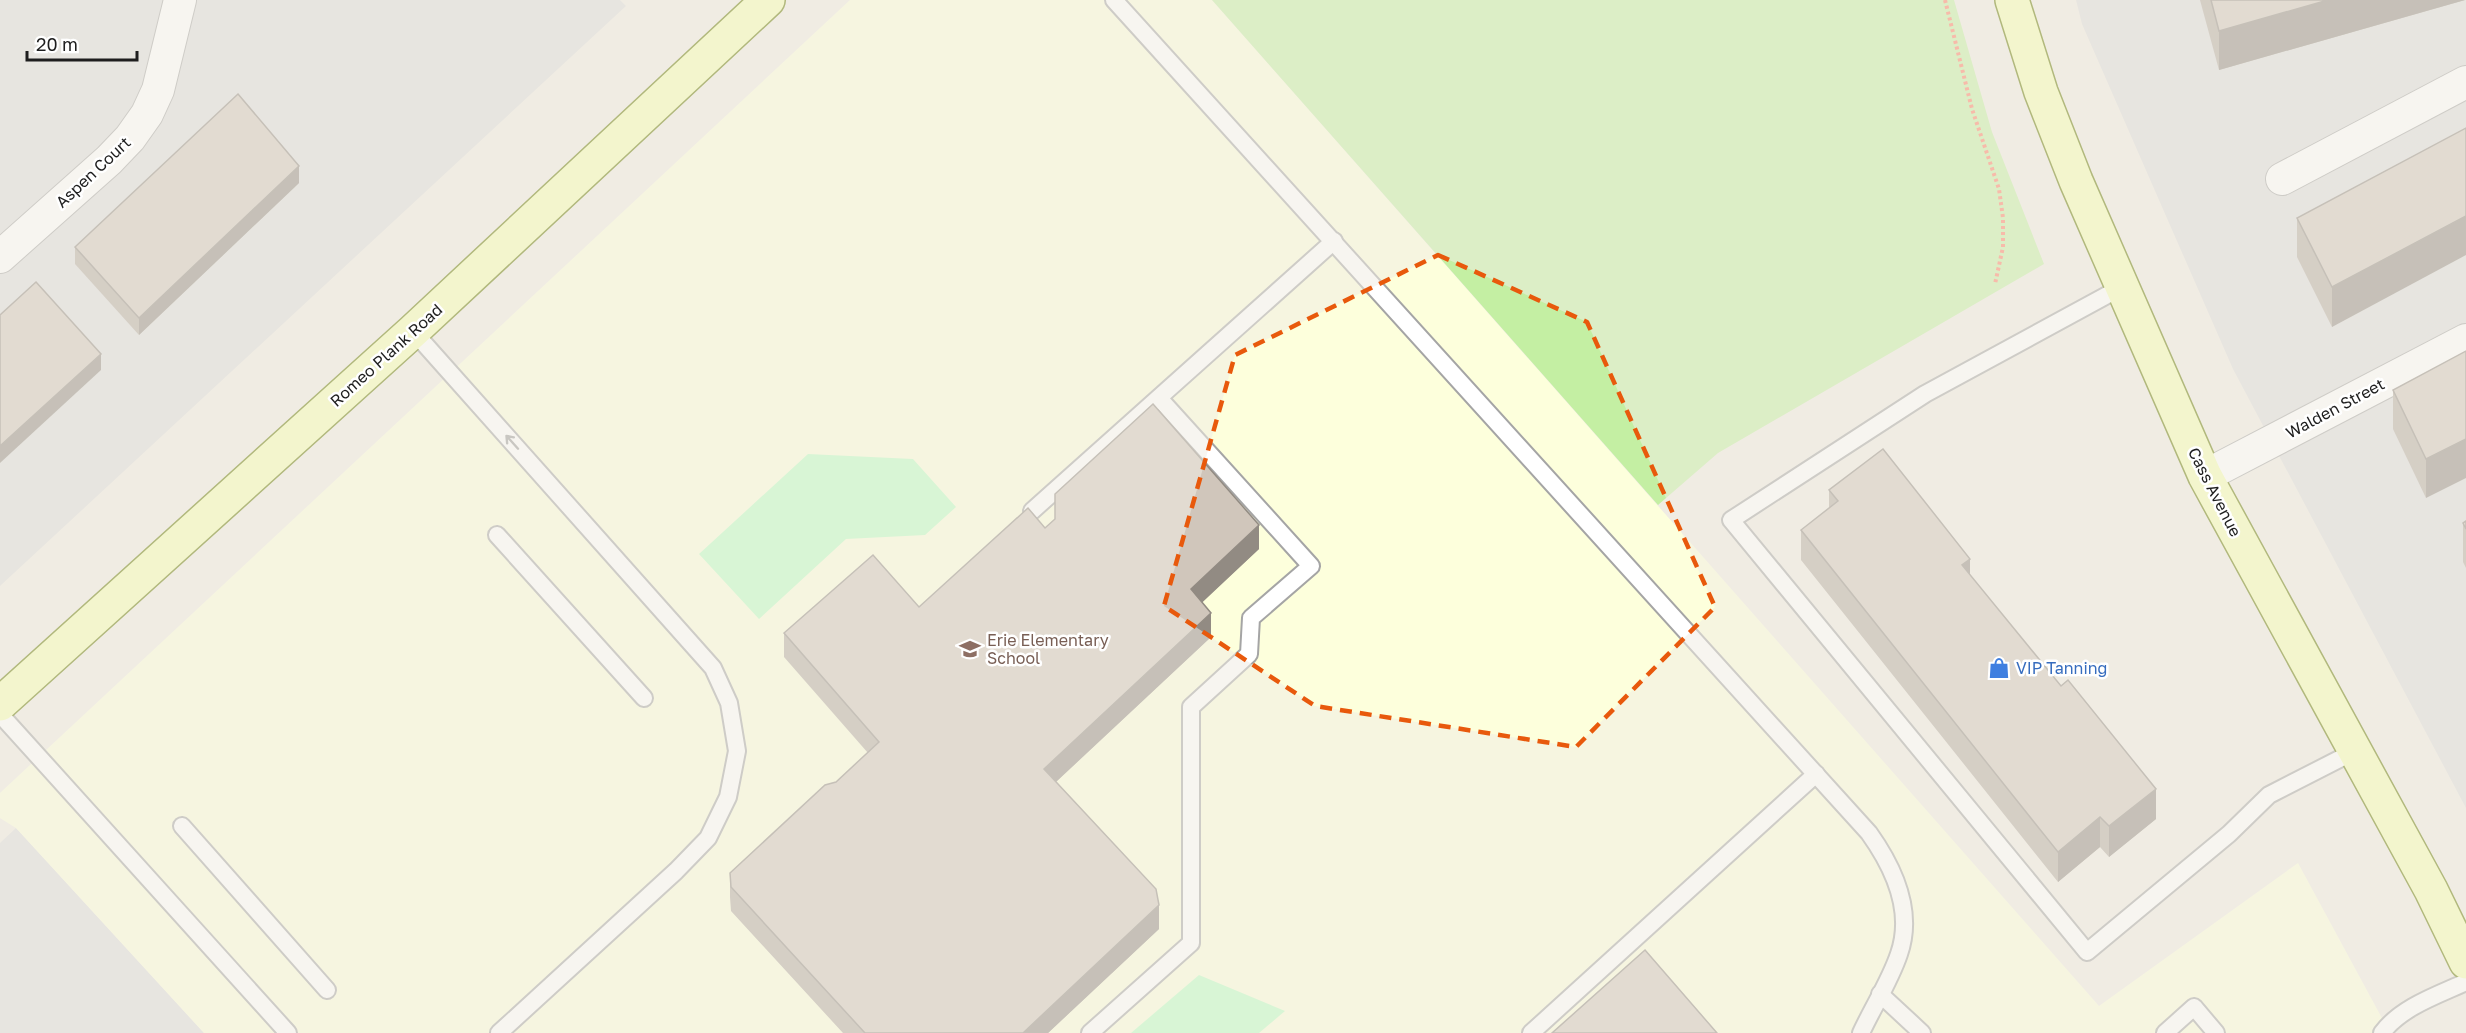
<svg xmlns="http://www.w3.org/2000/svg" width="2466" height="1033" font-family="'Golos Text',sans-serif">
<style>
.residential{fill:#dcdbdb}
.education{fill:#fdffdc}
.grass{fill:#c4efa3}
.park{fill:#bbffc4}
.lines{fill:none;stroke-linecap:round;stroke-linejoin:round}
.lane-casing{stroke:#a5a5a5;stroke-width:20}
.street-casing{stroke:#a5a5a5;stroke-width:34}
.secondary-casing{stroke:#657900;stroke-width:36}
.path{stroke:#ff7e64;stroke-width:4;stroke-dasharray:3 3;stroke-linecap:butt}
.lane{stroke:#fff;stroke-width:16}
.street{stroke:#fff;stroke-width:32}
.secondary{stroke:#f6ffb1;stroke-width:33}
.wall{fill:#b3aaa1}
.shaded-wall{fill:#928b83}
.building{fill:#d0c6bb;stroke:#928b83;stroke-width:1.5}
.oneway{stroke:#9a9a9a}
.marked{fill:none;stroke:#e8590c;stroke-width:4.5;stroke-dasharray:12 8;stroke-linejoin:round}
.labels{text-anchor:middle;dominant-baseline:central;stroke-width:5;stroke-linejoin:round;paint-order:stroke}
.street-label{font-size:16px;fill:#1e1e1e;stroke:#fff}
.education-label{font-size:16px;fill:#785e54;stroke:#fff;text-anchor:start}
.shop-label{font-size:16px;fill:#366cbe;stroke:#fff;text-anchor:start}
</style>
<rect width="100%" height="100%" fill="#f0ece3"/>
<g class="residential">
<polygon points="0,0 620,0 626,6 0,586"/>
<polygon points="2076,0 2466,0 2466,808 2233,369 2082,24"/>
<polygon points="16,828 204,1033 0,1033 0,843"/>
</g>
<polygon class="education" points="850,0 1212,0 2099,1006 2298,863 2390,1033 204,1033 16,828 0,818 0,793"/>
<polygon class="grass" points="1212,0 1954,0 1992,132 2044,264 1718,453 1658,505"/>
<g class="park">
<polygon points="808,454 913,459 956,507 925,535 846,539 759,619 699,554"/>
<polygon points="1199,975 1285,1011 1259,1033 1131,1033"/>
</g>
<g class="lines">
<defs>
<g id="lane">
<path d="M 1114,0 L 1869,833 C 1894,868 1914,911 1899,954 C 1890,981 1873,1007 1861,1033"/>
<polyline points="2122,287 1925,394 1731,520 2087,952 2229,834 2269,795 2355,751"/>
<polyline points="413,331 713,668 729,703 737,751 728,797 708,838 676,871 499,1033"/>
<polyline points="1032,511 1334,241"/>
<polyline points="497,535 644,698"/>
<polyline points="0,714 288,1033"/>
<polyline points="182,826 327,990"/>
<polyline points="1880,994 1922,1033"/>
<polyline points="1090,1033 1191,943 1191,707 1249,654 1251,618 1311,566 1159,398"/>
<polyline points="1531,1033 1816,774"/>
<polyline points="2165,1033 2194,1007 2216,1033"/>
<path d="M 2382,1033 C 2401,1007 2438,995 2466,982"/>
</g>
<g id="street">
<polyline points="2282,179 2466,82"/>
<polyline points="0,257 109,160 130,138 147,114 158,90 180,0"/>
<polyline points="2205,476 2466,340"/>
</g>
<g id="secondary">
<polyline points="2012,0 2041,92 2076,181 2205,476 2431,890 2466,962"/>
<polyline points="0,704 413,331 768,0"/>
</g>
</defs>
<use href="#lane" class="lane-casing"/>
<use href="#street" class="street-casing"/>
<use href="#secondary" class="secondary-casing"/>
<polyline class="path" points="1945,0 1972,109 1999,189 2003,218 2003,247 1995,284"/>
<use href="#lane" class="lane"/>
<use href="#street" class="street"/>
<use href="#secondary" class="secondary"/>
</g>
<g class="wall">
<polygon points="2200,0 2465,0 2219,70"/>
<polygon points="2466,128 2332,327 2297,257 2297,218"/>
<polygon points="299,183 139,335 75,264 75,247"/>
<polygon points="2466,351 2426,498 2393,429 2393,390"/>
<polygon points="1829,490 1970,575 2156,819 2109,857 2100,847 2058,882 1801,560 1801,530 1829,508"/>
<polygon points="1055,519 1259,549 1202,602 1211,637 1056,782 1159,929 1048,1033 843,1033 731,911 730,897 730,873 836,782 868,753 784,657 784,633 919,607 1045,528"/>
<polygon points="2466,521 2466,568 2463,562 2463,523"/>
</g>
<g class="shaded-wall">
<polygon points="2328,0 2465,0 2219,70 2219,31"/>
<polygon points="299,166 299,183 139,335 139,318"/>
<polygon points="2466,216 2466,255 2332,327 2332,287"/>
<polygon points="101,354 101,370 0,463 0,446"/>
<polygon points="2466,439 2466,478 2426,498 2426,459"/>
<polygon points="1259,525 1259,549 1191,613 1191,589"/>
<polygon points="1970,559 1970,589 1962,565"/>
<polygon points="1211,613 1211,637 1044,793 1044,769"/>
<polygon points="2156,789 2156,819 2109,857 2109,826"/>
<polygon points="2100,817 2100,847 2058,882 2058,852"/>
<polygon points="1159,905 1159,929 1048,1033 1023,1033"/>
</g>
<g class="building">
<polygon points="2211,0 2328,0 2219,31"/>
<polygon points="238,94 299,166 139,318 75,247"/>
<polygon points="2466,128 2466,216 2332,287 2297,218"/>
<polygon points="36,282 101,354 0,446 0,315"/>
<polygon points="2466,351 2466,439 2426,459 2393,390"/>
<polygon points="1153,404 1259,525 1191,589 1211,613 1044,769 1156,889 1159,905 1023,1033 865,1033 731,887 730,873 825,785 836,782 879,742 784,633 873,555 919,607 1028,508 1045,528 1055,519 1055,494"/>
<polygon points="1883,449 1970,559 1962,565 2061,686 2068,680 2156,789 2109,826 2100,817 2058,852 1801,530 1838,501 1829,490"/>
<polygon points="2466,521 2466,529 2463,523"/>
<polygon points="1645,950 1717,1033 1552,1033"/>
</g>
<defs><path id="oneway-shaft" d="M-6 0H5M1.5-3L5.5 0L1.5 3" fill="none" stroke-width="1.6" stroke-linecap="round" stroke-linejoin="round" transform="scale(1.5)"/></defs>
<use class="oneway" href="#oneway-shaft" transform="translate(512 442) rotate(-132)"/>
<path d="M0 0H2466V1033H0ZM 1438,255 L 1587,322 L 1715,607 L 1576,747 L 1315,706 L 1164,606 L 1235,355 Z" fill="#f0ece3" fill-opacity=".55" fill-rule="evenodd"/>
<path class="marked" d="M 1438,255 L 1587,322 L 1715,607 L 1576,747 L 1315,706 L 1164,606 L 1235,355 Z"/>
<defs>
<symbol id="school-bare" viewBox="-9 -9 18 18"><path d="M0-5L7-2L0 1L-7-2ZM-4 1L0 2.5L4 1V4Q0 6-4 4Z" fill="#8d6e63" stroke="#fff" stroke-width="2.5" paint-order="stroke"/></symbol>
<symbol id="shop-bare" viewBox="-9 -9 18 18"><path d="M-5-2.5h2.3a2.7 3.5 0 0 1 5.4 0H5L5.5 6h-11ZM-1.5-2.5h3a1.5 2.3 0 0 0-3 0Z" fill="#3f7fe0" stroke="#fff" stroke-width="2.5" paint-order="stroke"/></symbol>
</defs>
<g fill-rule="evenodd">
<use href="#school-bare" x="955" y="634" width="30" height="30"/>
<use href="#shop-bare" x="1984" y="653" width="30" height="30"/>
</g>
<g class="labels">
<g class="street-label">
<text transform="translate(93 172) rotate(-43)">Aspen Court</text>
<text transform="translate(386 355) rotate(-42)">Romeo Plank Road</text>
<text transform="translate(2335 408) rotate(-28)">Walden Street</text>
<text transform="translate(2215 492) rotate(63)">Cass Avenue</text>
</g>
<g class="education-label">
<text x="987" y="640">Erie Elementary<tspan x="987" dy="18">School</tspan></text>
</g>
<g class="shop-label">
<text x="2016" y="668">VIP Tanning</text>
</g>
</g>
<path d="M27 51v9h110v-9" fill="none" stroke="#1e1e1e" stroke-width="3"/>
<text x="36" y="51" font-size="18" fill="#1e1e1e" stroke="#ffffff" stroke-width="4.5" paint-order="stroke">20 m</text>
</svg>
